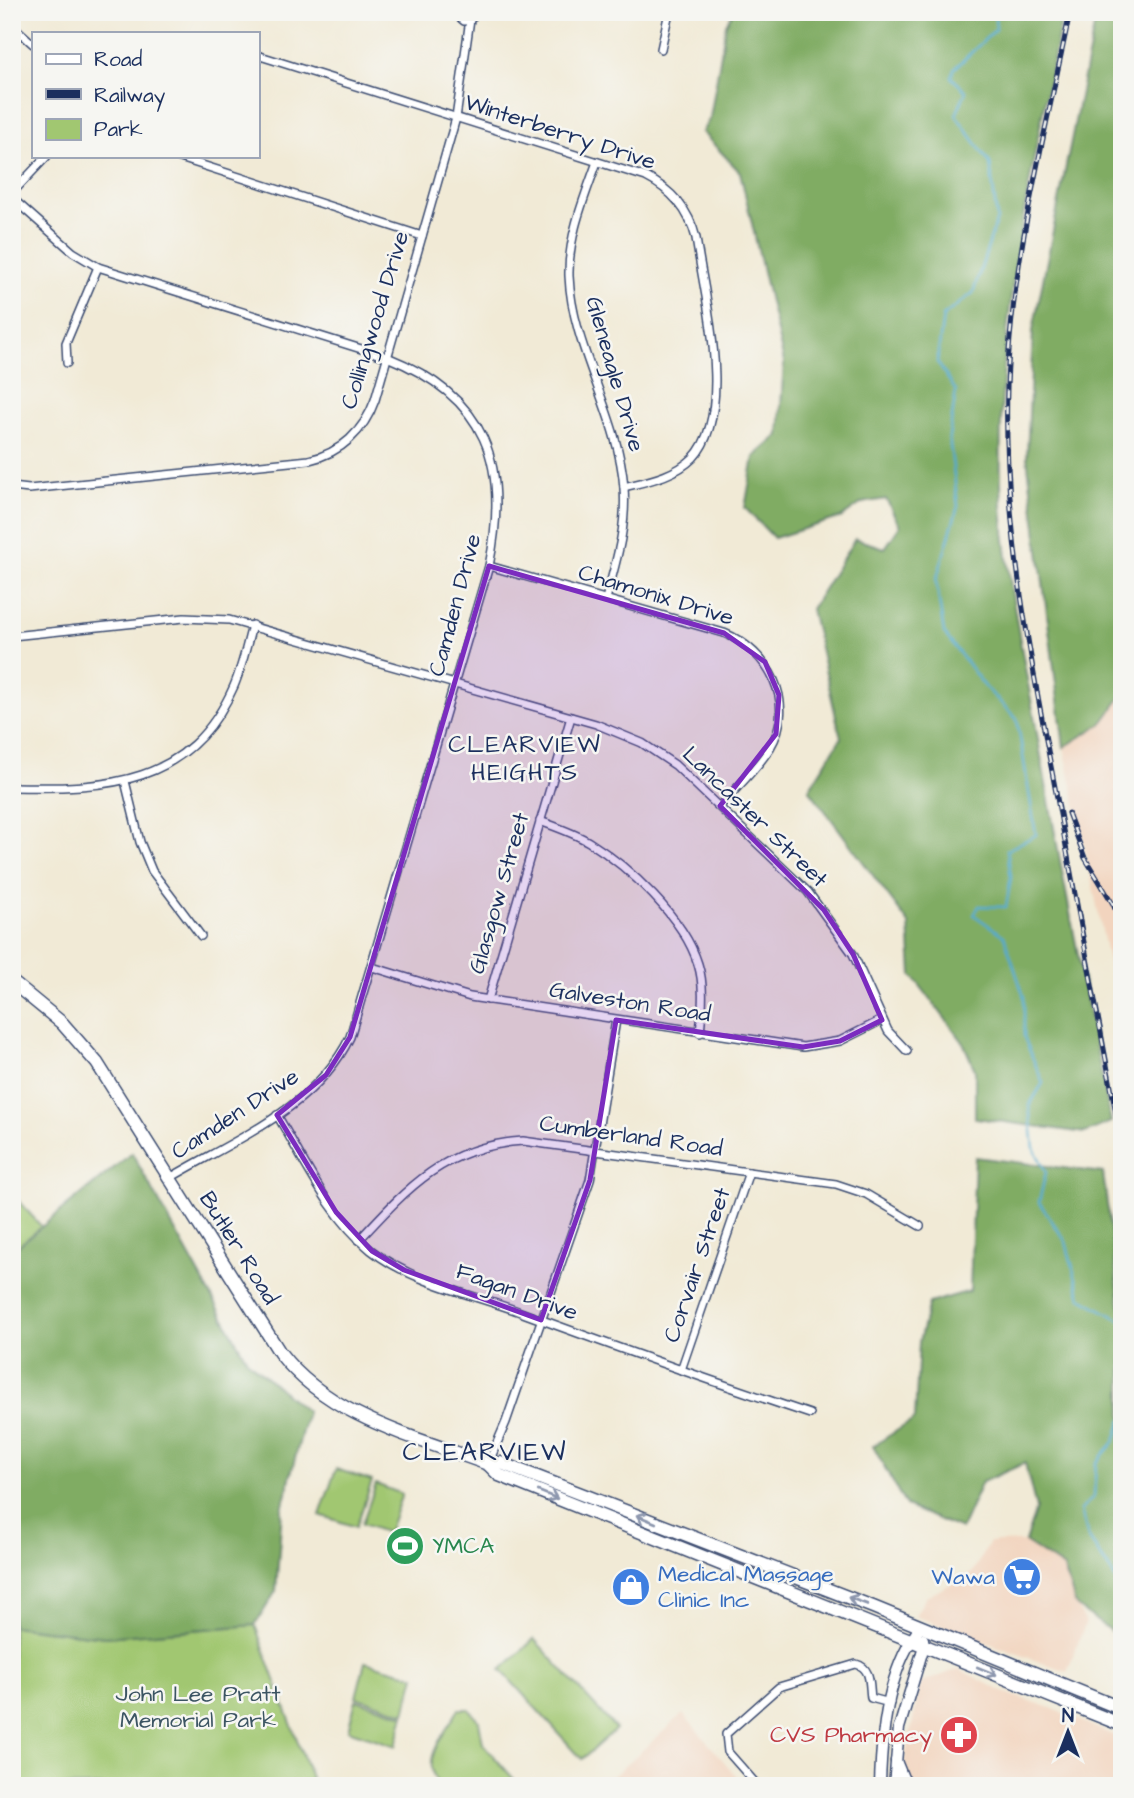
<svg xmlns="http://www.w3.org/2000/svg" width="1134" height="1798" font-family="'Architects Daughter',sans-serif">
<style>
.built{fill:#f2d4be}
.green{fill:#a1c771;stroke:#5e7b68;stroke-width:2}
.forest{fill:#80ac63;stroke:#4e6e60;stroke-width:2}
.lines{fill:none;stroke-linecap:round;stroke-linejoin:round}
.stream{stroke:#52abcf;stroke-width:2.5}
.minor-casing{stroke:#3b4b70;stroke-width:10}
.secondary-casing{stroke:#3b4b70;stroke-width:13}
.primary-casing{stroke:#3b4b70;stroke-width:15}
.minor{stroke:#fff;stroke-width:7}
.secondary{stroke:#fff;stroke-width:10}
.primary{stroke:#fff;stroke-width:12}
.rail-casing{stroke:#1b2f5e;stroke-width:5}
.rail{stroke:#f6f6f2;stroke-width:2.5;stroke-dasharray:8;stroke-linecap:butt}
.oneway{stroke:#8d97ae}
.marked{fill:#7b2cbf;fill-opacity:0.2;stroke:#7b2cbf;stroke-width:5;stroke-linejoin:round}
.labels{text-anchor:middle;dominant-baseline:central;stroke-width:5;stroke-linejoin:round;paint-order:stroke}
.street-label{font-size:23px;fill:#1b2f5e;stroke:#f6f6f2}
.leisure-label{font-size:23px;fill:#27864d;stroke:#f6f6f2;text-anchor:start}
.shop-label{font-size:23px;fill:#366cbe;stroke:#f6f6f2;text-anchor:start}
.park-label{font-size:23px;fill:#3c5563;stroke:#f6f6f2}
.health-label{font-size:23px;fill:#be3a42;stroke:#f6f6f2;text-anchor:end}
.neighbourhood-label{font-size:24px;letter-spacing:2px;fill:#1b2f5e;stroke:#f6f6f2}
.quarter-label{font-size:26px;letter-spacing:2px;fill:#1b2f5e;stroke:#f6f6f2}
</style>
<rect width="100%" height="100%" fill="#f6f6f2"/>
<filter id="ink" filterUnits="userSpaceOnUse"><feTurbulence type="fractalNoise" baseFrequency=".0143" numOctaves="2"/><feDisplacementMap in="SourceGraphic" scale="14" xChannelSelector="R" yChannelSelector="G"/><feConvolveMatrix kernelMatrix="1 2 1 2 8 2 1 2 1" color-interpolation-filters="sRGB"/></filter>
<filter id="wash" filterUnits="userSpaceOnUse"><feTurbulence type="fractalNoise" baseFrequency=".00686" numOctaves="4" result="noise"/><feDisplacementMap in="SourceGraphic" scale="28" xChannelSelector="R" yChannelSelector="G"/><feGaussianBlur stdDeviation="1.57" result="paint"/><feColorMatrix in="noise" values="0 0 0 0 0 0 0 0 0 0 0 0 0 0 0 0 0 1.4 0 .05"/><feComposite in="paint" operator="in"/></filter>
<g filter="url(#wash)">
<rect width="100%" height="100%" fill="#f1ead6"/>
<g class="built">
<polygon points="1122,696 1122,1027 1064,747 1101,724"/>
<polygon points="990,1542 1025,1542 1064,1568 1076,1606 1086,1622 1067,1672 915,1616 926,1597 972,1573"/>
<polygon points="959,1669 1003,1692 1051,1708 1122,1739 1122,1786 909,1786 903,1767 921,1683"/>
<polygon points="683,1714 745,1786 602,1786"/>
</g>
<g class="green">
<polygon points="12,1194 42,1227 12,1257"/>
<polygon points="336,1469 372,1481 356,1527 320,1515"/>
<polygon points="376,1484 402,1494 388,1533 362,1524"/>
<polygon points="255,1625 314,1786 12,1786 12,1626 105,1637"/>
<polygon points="534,1639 616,1729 582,1759 501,1670"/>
<polygon points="365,1662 415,1676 405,1713 356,1697"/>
<polygon points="356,1700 404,1715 396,1746 348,1730"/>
<path d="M 459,1709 L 469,1709 L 479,1721 L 483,1744 L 520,1786 L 440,1786 C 418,1760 445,1734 459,1709 Z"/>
</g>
<g class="forest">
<path d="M 733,12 L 1063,12 C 1032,167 996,322 1001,482 C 1003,560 1020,640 1034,716 C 1057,852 1084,987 1111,1122 L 1085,1133 L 975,1118 L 975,1070 L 963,1042 L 912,975 L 909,924 L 809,789 L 841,738 L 811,609 L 855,539 L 885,548 L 900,526 L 886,499 L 862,503 L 842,517 L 774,538 L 745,508 L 754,457 L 779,435 L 784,362 L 740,172 L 702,132 L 710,118 L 726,24 Z"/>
<polygon points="1097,12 1122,12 1122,696 1101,724 1064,747 1027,457 1033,330"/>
<polygon points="132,1153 247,1360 307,1412 282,1509 276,1591 255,1625 105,1637 12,1626 12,1251"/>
<polygon points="975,1157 1103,1173 1122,1319 1122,1639 1076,1606 1064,1568 1025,1542 1036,1508 1025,1463 982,1482 961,1529 906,1506 873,1446 915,1419 919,1342 929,1303 970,1291"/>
</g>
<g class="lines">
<g class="stream">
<polyline points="986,12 995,16 996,29 954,69 951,77 966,91 956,115 990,163 997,219 973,293 943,316 937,362 956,391 949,437 958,506 936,581 944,633 986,688 1017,719 1036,835 1007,850 1011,877 1006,907 979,906 974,915 1004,936 1024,997 1024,1037 1043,1083 1029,1106 1034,1148 1046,1172 1039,1202 1066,1242 1081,1298 1122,1321"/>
<polyline points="1122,1420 1115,1441 1096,1463 1094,1496 1081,1510 1088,1537 1117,1581 1122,1583"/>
</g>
</g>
</g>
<g filter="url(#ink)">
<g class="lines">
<defs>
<g id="minor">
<polyline points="454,12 464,21 472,18 474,12"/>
<polyline points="12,25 33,44"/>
<polyline points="661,49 669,12"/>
<path d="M 257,55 L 646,177 C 672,190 689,210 696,238 C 704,295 736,413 693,458 C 675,476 648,481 624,487"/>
<polyline points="174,156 422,236"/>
<path d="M 597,162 C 584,199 568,236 569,276 C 572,349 619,415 624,488 C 627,527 616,562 606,599"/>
<polyline points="12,193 47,156"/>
<path d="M 12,198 L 73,252 L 98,267 L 387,357 C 487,397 510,464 489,566 L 350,1037 C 317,1107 234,1140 170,1178"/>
<polyline points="67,363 66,343 98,267"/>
<path d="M 12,487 L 29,489 L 309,460 C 341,453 364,431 375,400 L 456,118 L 470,19"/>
<path d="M 489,566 L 724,633 C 769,651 797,703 770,748 C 757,769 736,788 720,806"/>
<polyline points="12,636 184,618 229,620 596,724 642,743 675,765 808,892 853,954 888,1031 907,1051"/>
<polyline points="125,781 140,842 152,871 201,936"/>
<path d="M 12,787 C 107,789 190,786 234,686 C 242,667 247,645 252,625"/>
<path d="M 540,821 C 556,827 574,833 589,842 C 629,867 684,918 698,964 C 705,986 702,1010 700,1033"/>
<polyline points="372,967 470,997 803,1047 840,1041 882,1020"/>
<polyline points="488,1000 571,717"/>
<path d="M 277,1115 C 304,1160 329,1216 371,1250 C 414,1284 473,1294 523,1313 C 618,1348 714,1382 810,1414"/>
<path d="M 359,1240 C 409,1186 446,1146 523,1141 L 836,1184 L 866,1194 L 920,1226"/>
<polyline points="681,1370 749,1172"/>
<polyline points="488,1464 506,1422 590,1180 616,1020"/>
<path d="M 758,1786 L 728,1752 L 726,1734 L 779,1687 L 856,1664 C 872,1668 869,1685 871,1698 L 890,1703"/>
</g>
<g id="secondary">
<polyline points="896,1761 903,1778 910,1786"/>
<path d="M 880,1786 C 881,1736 888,1666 921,1627"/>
<polyline points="894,1786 899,1728 924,1646 923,1639"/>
</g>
<g id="primary">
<path d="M 12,982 L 62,1023 L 97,1063 L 280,1353 C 329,1417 415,1437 488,1464 L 499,1475 L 1122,1725"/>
<polyline points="488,1464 501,1463 873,1607 1122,1709"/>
</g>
</defs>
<use href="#minor" class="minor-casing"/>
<use href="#secondary" class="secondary-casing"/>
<use href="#primary" class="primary-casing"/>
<use href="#minor" class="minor"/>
<use href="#secondary" class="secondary"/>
<use href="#primary" class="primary"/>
<defs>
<g id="rail">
<path d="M 1070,12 C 1045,136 1011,261 1007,387 C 1003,521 1029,651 1054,782 C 1076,903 1099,1024 1122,1145"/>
<polyline points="1068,813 1085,858 1113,904 1122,926"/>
</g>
</defs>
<use href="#rail" class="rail-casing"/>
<use href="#rail" class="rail"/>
</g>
<defs><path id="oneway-shaft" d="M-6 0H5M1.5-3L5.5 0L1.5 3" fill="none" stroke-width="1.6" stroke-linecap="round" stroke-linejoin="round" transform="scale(1.75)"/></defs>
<g class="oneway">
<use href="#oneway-shaft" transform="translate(548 1495) rotate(22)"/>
<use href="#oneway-shaft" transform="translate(646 1519) rotate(-158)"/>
<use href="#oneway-shaft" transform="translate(858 1601) rotate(-160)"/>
<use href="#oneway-shaft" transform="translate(987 1671) rotate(22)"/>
</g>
</g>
<path class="marked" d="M 489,566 L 724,633 L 765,662 L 779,695 L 776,734 L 720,806 L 824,910 L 853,954 L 882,1020 L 840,1041 L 803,1047 L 616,1020 L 590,1180 L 541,1320 L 404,1270 L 372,1251 L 336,1212 L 277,1115 L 326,1075 L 350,1037 Z"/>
<defs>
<symbol id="stadium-disc" viewBox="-11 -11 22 22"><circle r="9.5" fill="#2e9e5b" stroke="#f6f6f2"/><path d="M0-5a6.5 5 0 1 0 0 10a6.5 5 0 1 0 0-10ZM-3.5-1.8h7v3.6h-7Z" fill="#fff"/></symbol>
<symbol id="supermarket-disc" viewBox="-11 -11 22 22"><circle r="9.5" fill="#3f7fe0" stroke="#f6f6f2"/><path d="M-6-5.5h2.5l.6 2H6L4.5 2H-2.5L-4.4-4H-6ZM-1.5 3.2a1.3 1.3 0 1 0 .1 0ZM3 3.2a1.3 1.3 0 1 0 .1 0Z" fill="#fff"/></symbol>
<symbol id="shop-disc" viewBox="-11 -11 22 22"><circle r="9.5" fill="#3f7fe0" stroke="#f6f6f2"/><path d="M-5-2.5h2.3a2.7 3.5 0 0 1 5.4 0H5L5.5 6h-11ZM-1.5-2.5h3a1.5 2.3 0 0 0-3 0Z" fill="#fff"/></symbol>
<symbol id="pharmacy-disc" viewBox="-11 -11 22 22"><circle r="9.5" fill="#e0444e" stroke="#f6f6f2"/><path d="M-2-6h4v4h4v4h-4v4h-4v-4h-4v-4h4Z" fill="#fff"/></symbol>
</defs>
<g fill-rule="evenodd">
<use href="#stadium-disc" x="383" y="1524" width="44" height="44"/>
<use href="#supermarket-disc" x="1000" y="1555" width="44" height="44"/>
<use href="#shop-disc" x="609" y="1565" width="44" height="44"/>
<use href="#pharmacy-disc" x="937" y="1713" width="44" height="44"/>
</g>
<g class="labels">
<g class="street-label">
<text transform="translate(560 132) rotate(18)">Winterberry Drive</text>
<text transform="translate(375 320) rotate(-73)">Collingwood Drive</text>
<text transform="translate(615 374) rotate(74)">Gleneagle Drive</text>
<text transform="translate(656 595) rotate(17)">Chamonix Drive</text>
<text transform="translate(455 605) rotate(-75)">Camden Drive</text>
<text transform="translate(755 817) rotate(44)">Lancaster Street</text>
<text transform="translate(499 893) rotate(-74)">Glasgow Street</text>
<text transform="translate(630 1002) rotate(9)">Galveston Road</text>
<text transform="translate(235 1114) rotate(-33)">Camden Drive</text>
<text transform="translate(631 1136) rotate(8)">Cumberland Road</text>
<text transform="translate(239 1248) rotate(58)">Butler Road</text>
<text transform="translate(697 1265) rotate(-71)">Corvair Street</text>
<text transform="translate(517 1292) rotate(20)">Fagan Drive</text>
</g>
<g class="leisure-label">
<text x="432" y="1546">YMCA</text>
</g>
<g class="shop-label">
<text x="658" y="1574">Medical Massage<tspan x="658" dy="26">Clinic Inc</tspan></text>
<text x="995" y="1577" text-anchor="end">Wawa</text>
</g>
<g class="park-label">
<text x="198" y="1694">John Lee Pratt<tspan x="198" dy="26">Memorial Park</tspan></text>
</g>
<g class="health-label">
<text x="932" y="1735">CVS Pharmacy</text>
</g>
<g class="neighbourhood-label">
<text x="525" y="745">CLEARVIEW<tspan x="525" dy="28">HEIGHTS</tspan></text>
</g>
<g class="quarter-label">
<text x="485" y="1452">CLEARVIEW</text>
</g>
</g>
<rect width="1134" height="1798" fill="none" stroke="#f6f6f2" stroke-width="42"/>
<rect x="32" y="32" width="228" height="126" fill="#f6f6f2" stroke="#9ea6b7" stroke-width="2"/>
<rect x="46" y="54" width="35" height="10" fill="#ffffff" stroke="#9ea6b7" stroke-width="2"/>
<text x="94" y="66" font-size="21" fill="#1b2f5e">Road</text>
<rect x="46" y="89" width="35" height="10" fill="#1b2f5e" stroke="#9ea6b7" stroke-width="2"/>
<text x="94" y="102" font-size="21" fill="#1b2f5e">Railway</text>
<rect x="46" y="119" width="35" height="21" fill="#a1c771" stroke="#9ea6b7" stroke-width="2"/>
<text x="94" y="136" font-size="21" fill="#1b2f5e">Park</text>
<g transform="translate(1068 1732)" stroke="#f6f6f2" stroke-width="5" paint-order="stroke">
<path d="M0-5L12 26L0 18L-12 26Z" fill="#1b2f5e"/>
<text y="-10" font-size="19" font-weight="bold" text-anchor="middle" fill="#1b2f5e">N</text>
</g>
</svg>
